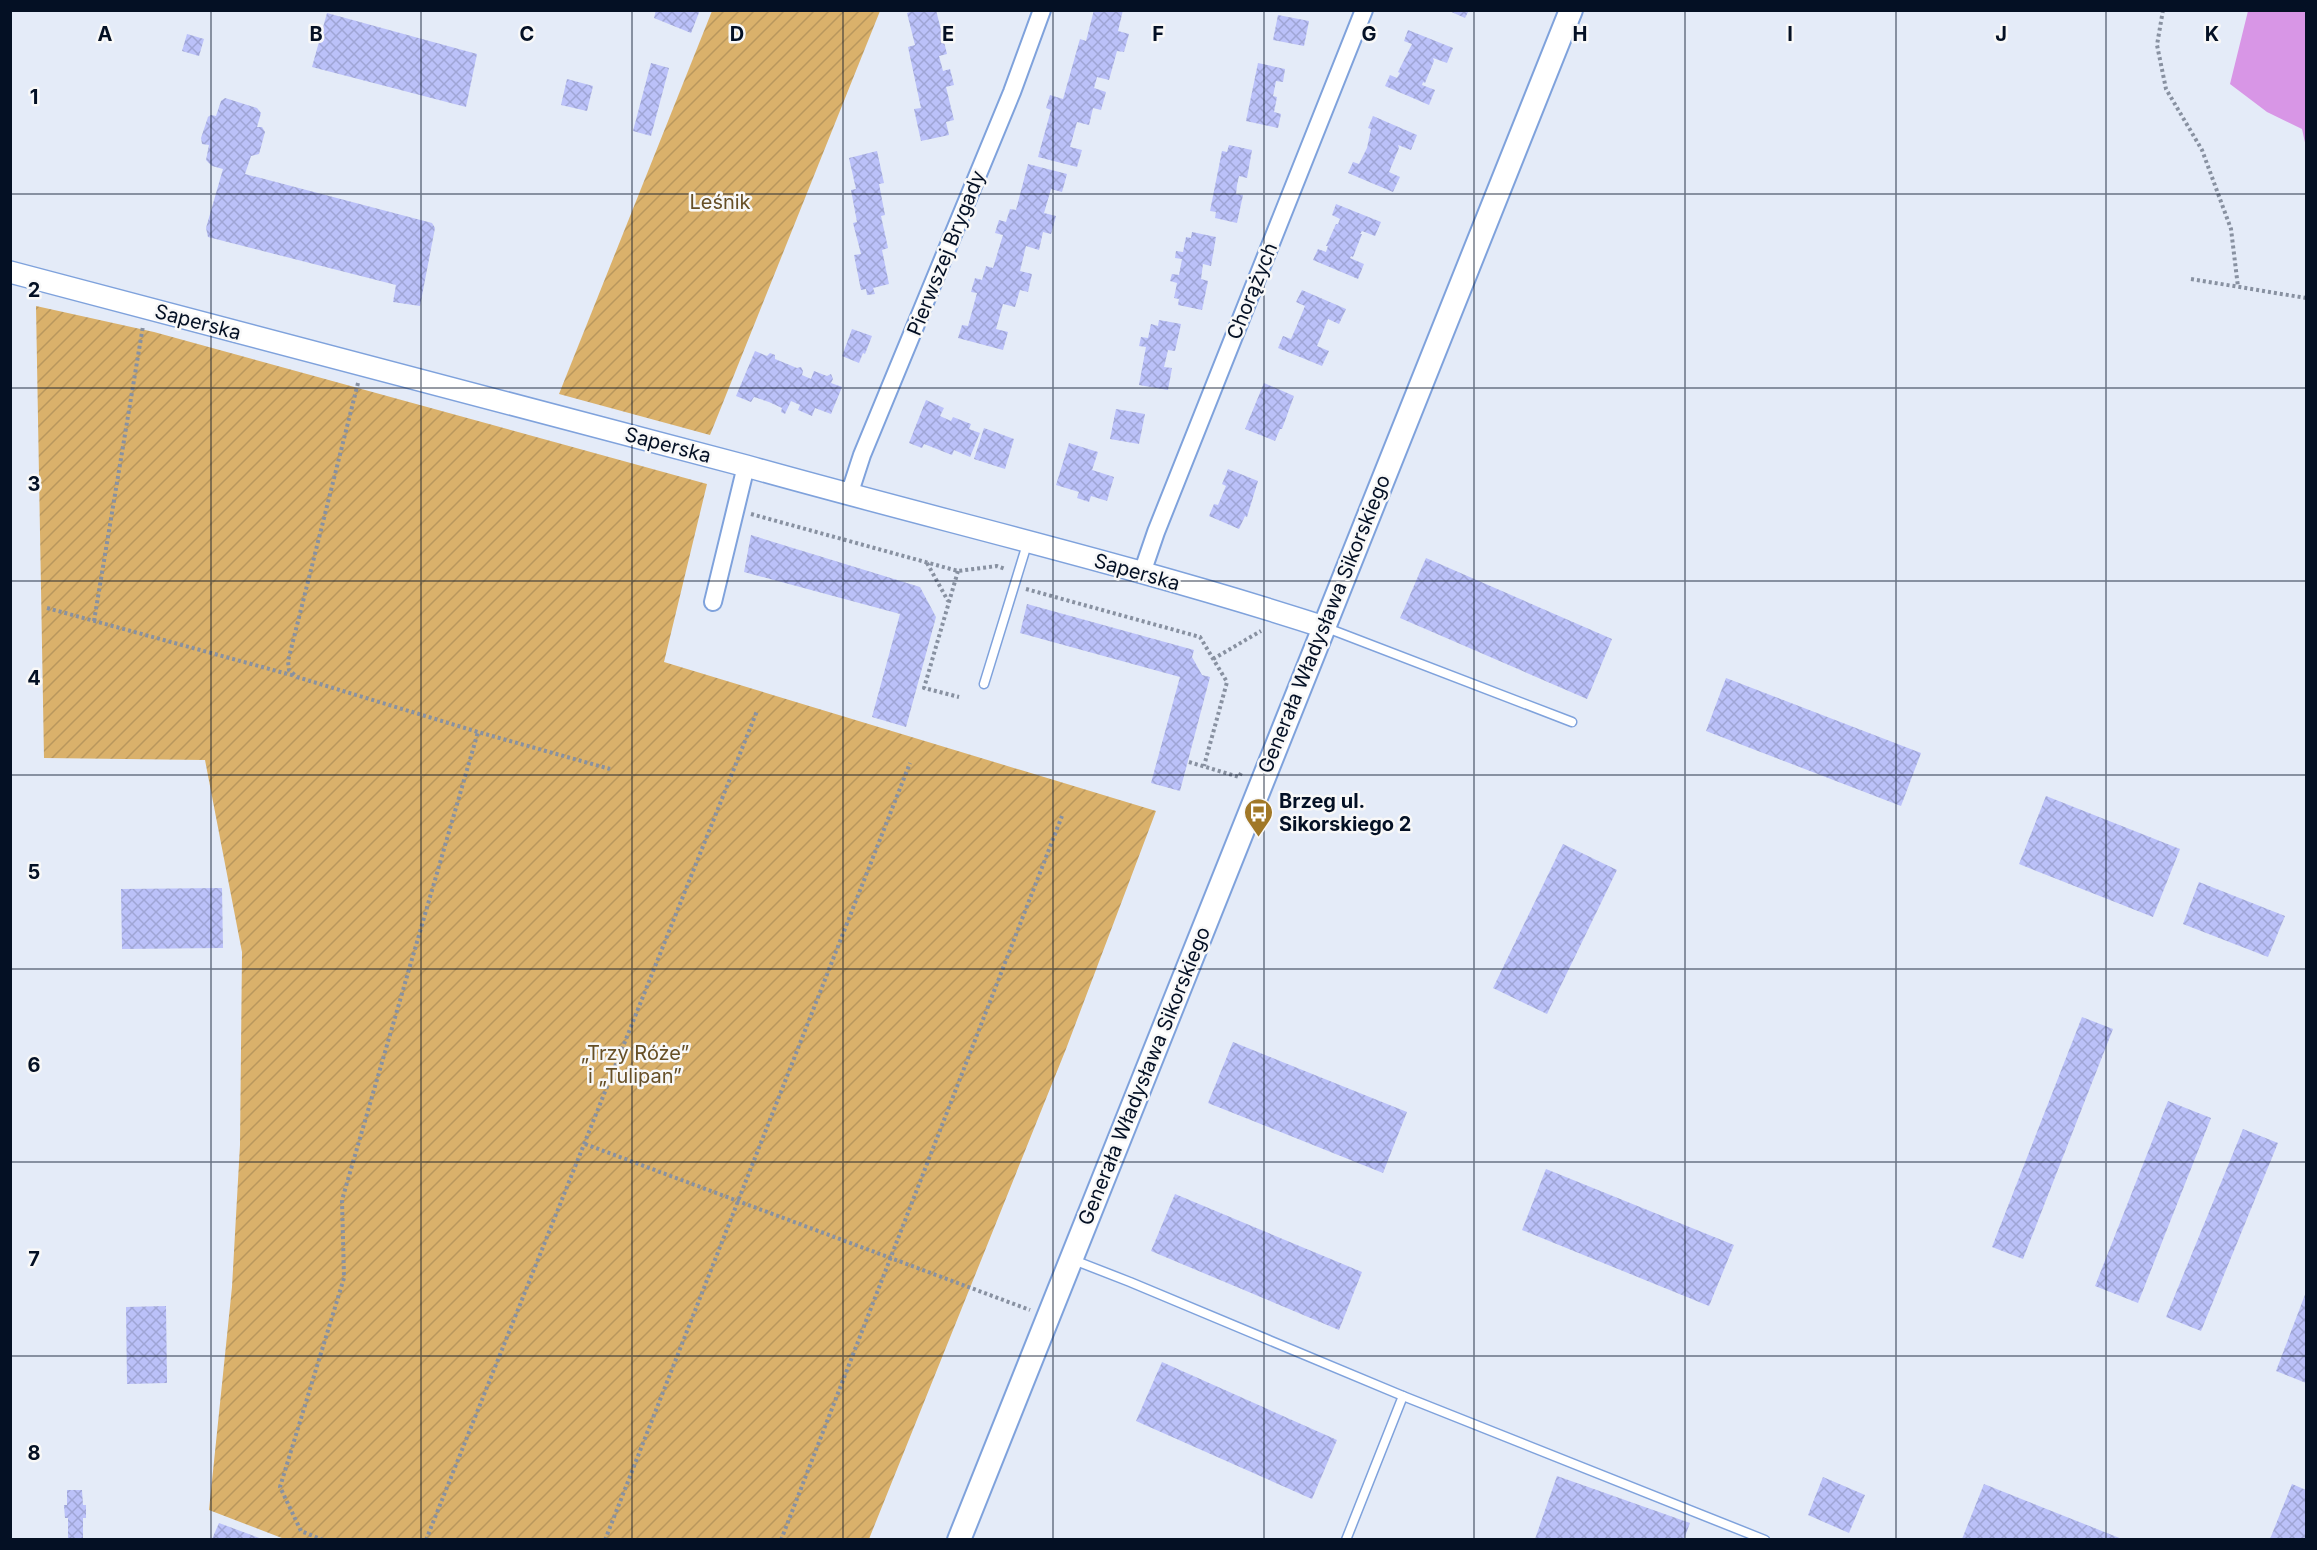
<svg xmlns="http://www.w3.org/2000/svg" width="2317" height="1550" font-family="Inter,sans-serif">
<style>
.garden{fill:url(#garden-furrows)}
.water{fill:#d896e6}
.building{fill:url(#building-cross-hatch)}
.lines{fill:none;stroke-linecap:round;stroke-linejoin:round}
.service-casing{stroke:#7fa2dc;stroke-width:11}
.minor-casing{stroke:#7fa2dc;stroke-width:20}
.tertiary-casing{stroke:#7fa2dc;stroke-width:24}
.secondary-casing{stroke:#7fa2dc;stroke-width:26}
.path{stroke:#8891a1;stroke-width:4;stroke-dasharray:3 3;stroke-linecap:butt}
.service{stroke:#fff;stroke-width:8}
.minor{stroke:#fff;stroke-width:16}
.tertiary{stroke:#fff;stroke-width:21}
.secondary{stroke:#fff;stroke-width:22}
.grid{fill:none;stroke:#041024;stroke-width:1.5;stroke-opacity:0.55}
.labels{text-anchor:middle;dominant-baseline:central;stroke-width:5;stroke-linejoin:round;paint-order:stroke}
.park-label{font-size:20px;fill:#664f26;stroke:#f8f8f8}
.street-label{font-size:20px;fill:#041024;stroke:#f8f8f8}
.poi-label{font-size:20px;font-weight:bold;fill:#041024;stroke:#f8f8f8;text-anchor:start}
.grid-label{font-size:20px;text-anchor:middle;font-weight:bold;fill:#041024;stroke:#f8f8f8;stroke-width:5;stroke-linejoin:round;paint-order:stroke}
</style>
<defs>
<pattern id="garden-furrows" width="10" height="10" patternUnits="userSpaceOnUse" patternTransform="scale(1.5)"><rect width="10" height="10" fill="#dab16b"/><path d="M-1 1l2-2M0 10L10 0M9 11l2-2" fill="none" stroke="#b9975d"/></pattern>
<pattern id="building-cross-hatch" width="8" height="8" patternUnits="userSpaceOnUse" patternTransform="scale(1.5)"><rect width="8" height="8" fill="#bbc1f9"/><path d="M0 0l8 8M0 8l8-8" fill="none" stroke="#9fa5d5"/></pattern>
</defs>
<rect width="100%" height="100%" fill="#e4ebf8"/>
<g class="garden">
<polygon points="712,11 880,11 710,435 559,394"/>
<polygon points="36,306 154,332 707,484 664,662 1156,811 1066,1049 869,1539 287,1540 209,1510 232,1287 240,1145 242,952 205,760 44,758"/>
</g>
<polygon class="water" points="2248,11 2306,11 2306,147 2302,129 2267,112 2230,84"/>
<g class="building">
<polygon points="656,10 700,10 691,33 654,18"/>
<polygon points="917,10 936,10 947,54 939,56 943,71 950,69 954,85 946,87 954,120 946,122 949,135 921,141 914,109 921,108 908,47 915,45 907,13"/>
<polygon points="1094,10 1123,10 1118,31 1129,34 1124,52 1117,51 1109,80 1097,77 1094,88 1106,92 1101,110 1093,108 1089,125 1077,122 1070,147 1082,150 1077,167 1038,157 1051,110 1046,108 1050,95 1063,99 1080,39 1086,41"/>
<polygon points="1447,10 1469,10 1465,18"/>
<polygon points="327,13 477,54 466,107 312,67"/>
<polygon points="1278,15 1309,21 1304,46 1273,40"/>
<polygon points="1408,30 1453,48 1447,63 1433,58 1434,61 1425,83 1423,82 1422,85 1435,90 1429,105 1385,86 1390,75 1397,78 1400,73 1398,72 1412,44 1404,41"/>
<polygon points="187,34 204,39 199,56 182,51"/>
<polygon points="651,63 669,68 651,136 633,131"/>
<polygon points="1258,63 1285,69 1283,82 1276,81 1273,96 1277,97 1274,112 1281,114 1278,128 1246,121"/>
<polygon points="567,79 593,86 587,111 561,105"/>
<polygon points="225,98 257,108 261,113 257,127 262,127 265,132 259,154 251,156 245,174 432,223 435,228 420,306 393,302 396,285 208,237 206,228 223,169 212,166 206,160 209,145 202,144 201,138 208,117 211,115 216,116 221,101"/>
<polygon points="1373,116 1417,135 1411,150 1398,145 1399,148 1389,172 1400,177 1393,192 1348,173 1353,162 1359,164 1367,148 1371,129 1368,128"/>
<polygon points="1229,145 1252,150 1247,178 1239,176 1237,185 1236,194 1243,195 1237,223 1215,218 1216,212 1210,211 1222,151 1227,152"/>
<polygon points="877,151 884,183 879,184 885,215 881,216 888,248 882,250 889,284 873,288 875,294 867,295 866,289 861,290 854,255 861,254 853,223 857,222 851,190 856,189 849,158"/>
<polygon points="1028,164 1067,174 1062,192 1051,189 1044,213 1056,216 1051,234 1043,232 1039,250 1026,246 1020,271 1032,274 1028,292 1020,290 1015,307 1003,304 996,329 1008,332 1003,350 958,338 962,325 968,326 977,293 971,292 975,278 982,280 986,266 993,268 1003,235 995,233 999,220 1006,222 1010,209 1016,210"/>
<polygon points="1336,204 1381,222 1375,236 1362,231 1360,234 1362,234 1353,257 1351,256 1350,258 1364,264 1358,279 1313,260 1318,249 1326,252 1328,246 1326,246 1336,224 1338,224 1340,219 1332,215"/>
<polygon points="1192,232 1216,237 1211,266 1203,264 1201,279 1208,281 1202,310 1178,305 1179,299 1174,298 1177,283 1170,281 1172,274 1179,275 1182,259 1175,258 1176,251 1183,252 1186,237 1191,238"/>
<polygon points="1302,290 1346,309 1339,324 1328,319 1317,346 1329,351 1322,366 1278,348 1283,336 1291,339 1298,323 1305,306 1296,302"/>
<polygon points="1159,320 1181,324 1175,351 1168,350 1164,367 1172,368 1168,390 1139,385 1146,347 1139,346 1141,337 1148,338 1151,324 1158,326"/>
<polygon points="852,329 872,336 865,354 863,353 859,363 842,356"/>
<polygon points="755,351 767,356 770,353 775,355 775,359 797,368 801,367 803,371 802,375 811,379 814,371 827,376 831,374 833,379 831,383 842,387 831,414 815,408 812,416 798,410 800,405 791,401 785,414 781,412 782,408 769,402 754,397 751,402 736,396"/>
<polygon points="1264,383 1294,396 1282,429 1280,429 1275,441 1245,429"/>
<polygon points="926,400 944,408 940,416 951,421 953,417 971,424 969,429 980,433 970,457 954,450 952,455 924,444 922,448 909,443"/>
<polygon points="1116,409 1145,414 1139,444 1110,439"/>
<polygon points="984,428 1014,439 1005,469 974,459"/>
<polygon points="1069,443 1098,452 1092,470 1114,477 1107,501 1091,496 1089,502 1077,498 1079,492 1056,485"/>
<polygon points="1228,469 1258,481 1247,517 1245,516 1239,529 1209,516 1214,504 1218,505 1226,486 1222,484"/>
<polygon points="751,535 920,587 936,617 906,727 872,717 900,614 744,572"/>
<polygon points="1426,558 1612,639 1587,699 1400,618"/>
<polygon points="1027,604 1194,650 1192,657 1202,675 1210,677 1180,791 1151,783 1180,677 1020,633"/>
<polygon points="1726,678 1921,753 1901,806 1706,731"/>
<polygon points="2046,796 2180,849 2153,917 2019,864"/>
<polygon points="1563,844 1617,870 1547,1014 1493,988"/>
<polygon points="2199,882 2285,916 2268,957 2183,924"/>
<polygon points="222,888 223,948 122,949 121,889"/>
<polygon points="2082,1017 2113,1029 2023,1259 1992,1247"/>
<polygon points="1233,1042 1407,1112 1383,1173 1208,1103"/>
<polygon points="2168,1101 2211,1118 2138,1303 2095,1286"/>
<polygon points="2243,1129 2278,1143 2201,1331 2166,1317"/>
<polygon points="1546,1169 1734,1245 1709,1306 1522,1230"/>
<polygon points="1175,1194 1362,1272 1339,1330 1151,1251"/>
<polygon points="2306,1292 2306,1383 2276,1371"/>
<polygon points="166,1306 167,1383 127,1384 126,1307"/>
<polygon points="1162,1362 1337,1440 1312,1499 1136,1421"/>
<polygon points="1557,1476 1690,1523 1684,1539 1535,1539"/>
<polygon points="1823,1477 1865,1495 1849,1533 1808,1515"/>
<polygon points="1984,1484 2122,1539 1962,1539"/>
<polygon points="2292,1484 2306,1490 2306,1539 2270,1539"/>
<polygon points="67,1490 82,1490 83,1505 86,1505 86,1518 83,1518 83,1539 68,1539 68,1518 65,1518 64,1505 67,1505"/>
<polygon points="219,1523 262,1539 212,1539"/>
</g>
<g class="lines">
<defs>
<g id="service">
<polyline points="1327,628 1572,722"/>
<polyline points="984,684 1028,541"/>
<polyline points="1071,1259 1130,1282 1403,1396 1765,1540"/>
<polyline points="1346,1540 1403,1396"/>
</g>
<g id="minor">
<polyline points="849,495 862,455 1012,92 1042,10"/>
<polyline points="1142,573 1156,532 1364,10"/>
<polyline points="713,602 746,466"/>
</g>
<path id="tertiary" d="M 10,272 L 746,466 C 938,520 1133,565 1324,627"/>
<polyline id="secondary" points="959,1540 1571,10"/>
</defs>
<use href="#service" class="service-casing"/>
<use href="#minor" class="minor-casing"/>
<use href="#tertiary" class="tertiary-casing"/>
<use href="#secondary" class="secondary-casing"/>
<g class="path">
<polyline points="2163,10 2157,45 2166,89 2202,150 2231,229 2238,287"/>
<polyline points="2191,279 2306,298"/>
<polyline points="358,383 288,661 289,670 297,677 478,732 610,769"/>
<polyline points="751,514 958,571 997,566 1005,569"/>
<polyline points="927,563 948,601"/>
<polyline points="958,571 924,688 959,697"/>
<polyline points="1026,589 1200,637 1227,682 1204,766"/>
<polyline points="47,608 295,676"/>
<polyline points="94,621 143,326"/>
<polyline points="1213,659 1261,631"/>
<polyline points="1189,762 1239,777 1241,773"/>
<polyline points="585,1144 1030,1310"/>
<polyline points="323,1540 301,1531 280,1487 344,1278 342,1200 478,732"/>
<polyline points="426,1540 757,711"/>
<polyline points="605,1540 910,763"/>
<polyline points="781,1540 1062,816"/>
</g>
<use href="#service" class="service"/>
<use href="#minor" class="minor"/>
<use href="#tertiary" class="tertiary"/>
<use href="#secondary" class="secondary"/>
</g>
<path class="grid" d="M 211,10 L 211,1540M 421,10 L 421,1540M 632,10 L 632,1540M 843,10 L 843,1540M 1053,10 L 1053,1540M 1264,10 L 1264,1540M 1474,10 L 1474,1540M 1685,10 L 1685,1540M 1896,10 L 1896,1540M 2106,10 L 2106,1540M 10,194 L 2306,194M 10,388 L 2306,388M 10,581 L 2306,581M 10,775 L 2306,775M 10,969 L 2306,969M 10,1162 L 2306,1162M 10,1356 L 2306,1356"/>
<defs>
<symbol id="bus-pin" viewBox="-11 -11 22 30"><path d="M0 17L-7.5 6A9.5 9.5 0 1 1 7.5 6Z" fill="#a17827" stroke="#f8f8f8"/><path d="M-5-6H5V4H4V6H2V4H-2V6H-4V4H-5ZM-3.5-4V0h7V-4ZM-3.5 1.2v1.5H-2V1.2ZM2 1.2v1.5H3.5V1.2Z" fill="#fff"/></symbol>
</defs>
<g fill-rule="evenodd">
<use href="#bus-pin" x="1242" y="796" width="33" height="45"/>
</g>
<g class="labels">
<g class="park-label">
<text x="720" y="202">Leśnik</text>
<text x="635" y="1053">„Trzy Róże”<tspan x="635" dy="23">i „Tulipan”</tspan></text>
</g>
<g class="street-label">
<text transform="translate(946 253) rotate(-68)">Pierwszej Brygady</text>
<text transform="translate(1252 291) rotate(-68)">Chorążych</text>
<text transform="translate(198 322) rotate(15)">Saperska</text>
<text transform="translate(668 445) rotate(15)">Saperska</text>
<text transform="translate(1137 572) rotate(16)">Saperska</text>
<text transform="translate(1324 624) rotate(-68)">Generała Władysława Sikorskiego</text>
<text transform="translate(1144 1076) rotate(-68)">Generała Władysława Sikorskiego</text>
</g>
<g class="poi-label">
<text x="1279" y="801">Brzeg ul.<tspan x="1279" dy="23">Sikorskiego 2</tspan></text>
</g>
</g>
<g class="grid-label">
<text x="105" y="41">A</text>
<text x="316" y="41">B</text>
<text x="527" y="41">C</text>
<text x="737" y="41">D</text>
<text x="948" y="41">E</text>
<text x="1158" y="41">F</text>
<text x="1369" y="41">G</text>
<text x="1580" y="41">H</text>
<text x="1790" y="41">I</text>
<text x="2001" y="41">J</text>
<text x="2212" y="41">K</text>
<text x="34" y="104">1</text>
<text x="34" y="297">2</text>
<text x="34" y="491">3</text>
<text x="34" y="685">4</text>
<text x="34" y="879">5</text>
<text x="34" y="1072">6</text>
<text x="34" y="1266">7</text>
<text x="34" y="1460">8</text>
</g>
<rect width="2317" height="1550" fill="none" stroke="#041024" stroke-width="24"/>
</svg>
